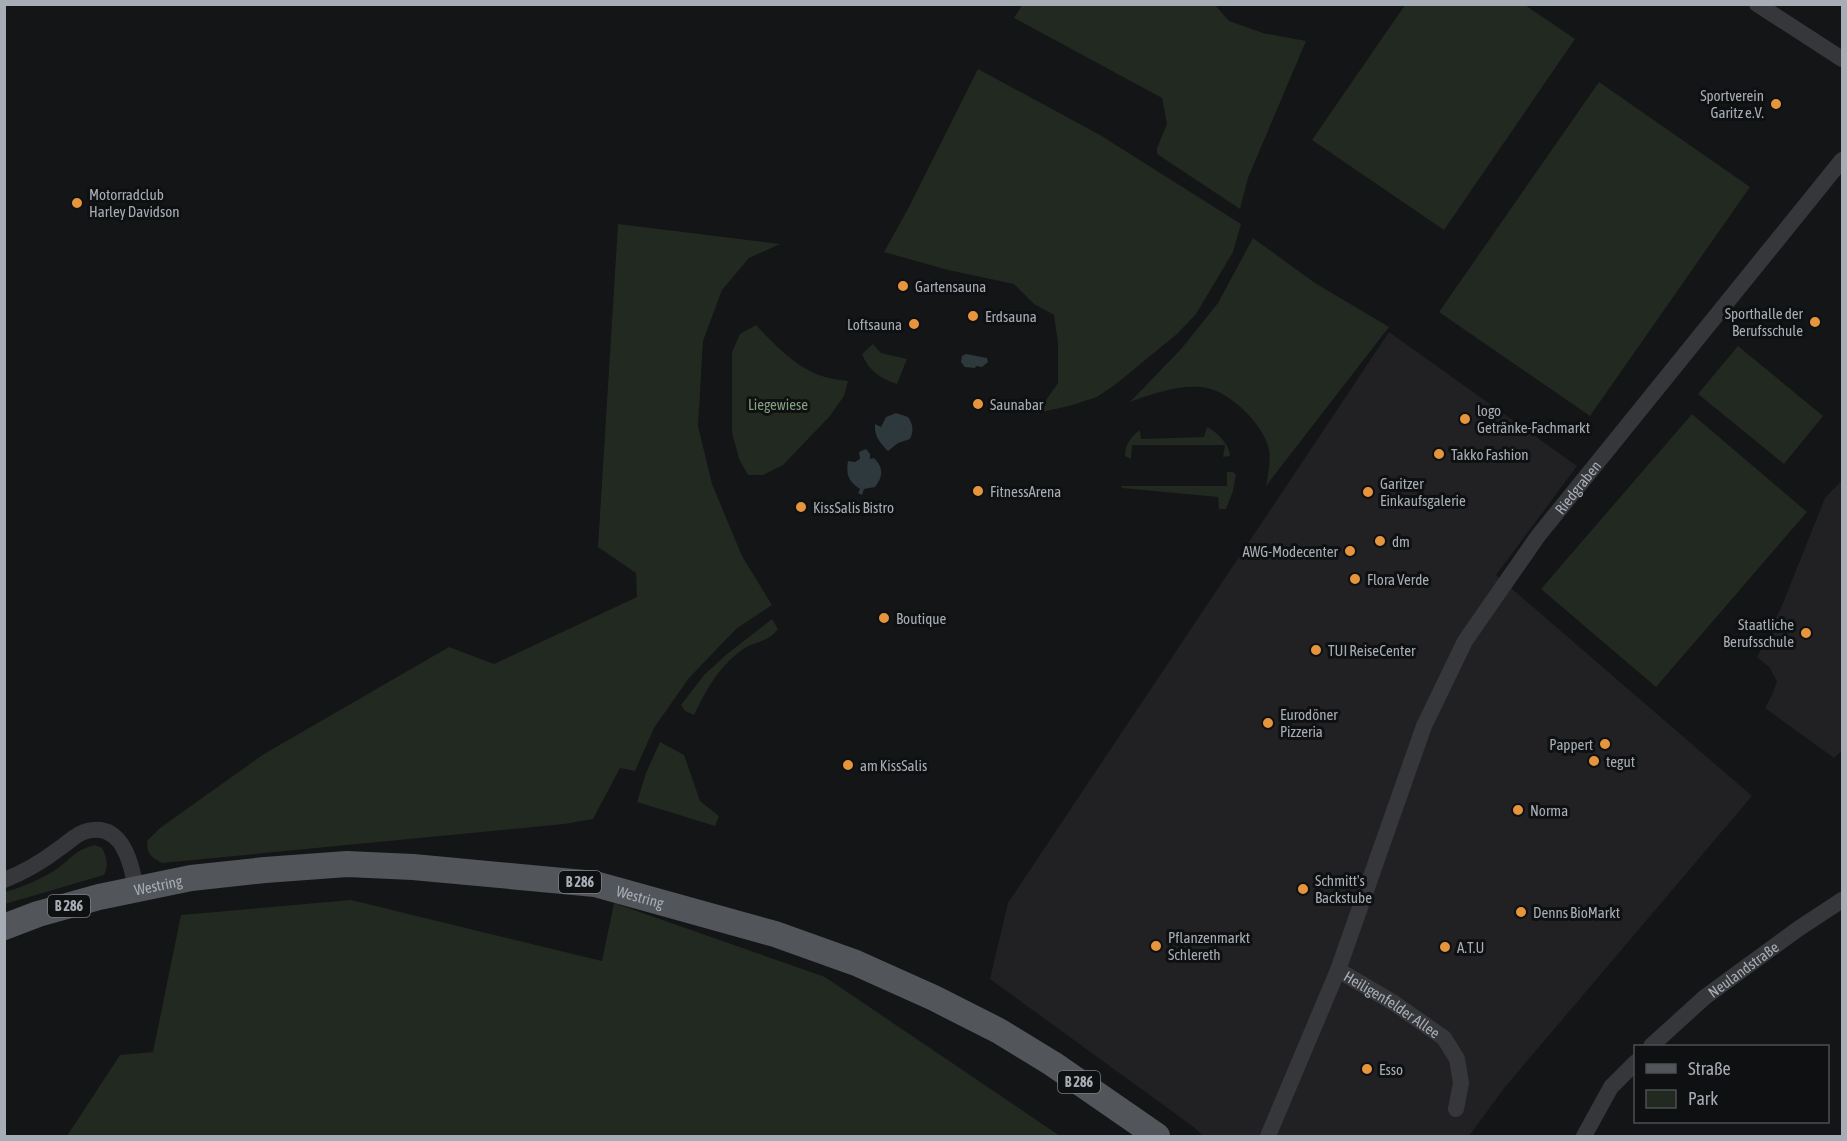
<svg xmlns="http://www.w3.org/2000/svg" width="1847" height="1141" font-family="'Asap Condensed',sans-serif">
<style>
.built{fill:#212123}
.green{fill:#212921}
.water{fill:#2e393e}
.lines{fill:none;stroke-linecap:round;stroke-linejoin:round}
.minor{stroke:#36373b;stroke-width:16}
.primary{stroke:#52555a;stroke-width:26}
.poi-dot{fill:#e6953d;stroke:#0f1011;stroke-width:2}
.labels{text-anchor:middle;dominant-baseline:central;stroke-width:6;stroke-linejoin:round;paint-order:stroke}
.shield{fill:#0f1011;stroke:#797e84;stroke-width:1.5}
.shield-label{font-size:14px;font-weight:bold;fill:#a7adb5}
.poi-label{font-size:15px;fill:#a7adb5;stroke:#0f1011;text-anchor:start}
.park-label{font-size:15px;fill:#829f7f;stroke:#0f1011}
.street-label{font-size:15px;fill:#a7adb5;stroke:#0f1011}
</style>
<rect width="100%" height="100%" fill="#141516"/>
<g class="built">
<polygon points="1389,332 1577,466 1496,575 1752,796 1505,1087 1469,1136 1203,1136 1195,1128 990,979 1008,903"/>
<polygon points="1842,480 1842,751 1834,758 1765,708 1771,697 1777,682 1770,668 1757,657 1781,608 1825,498"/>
</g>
<g class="green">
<polygon points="1022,5 1215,5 1229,21 1263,33 1306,41 1248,178 1240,209 1157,154 1157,148 1167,124 1162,98 1014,18"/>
<polygon points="1405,5 1525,5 1575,39 1444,230 1312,140"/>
<polygon points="978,69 1100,135 1241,224 1233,252 1196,314 1177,334 1116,384 1097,397 1069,406 1037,413 1058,383 1058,343 1054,315 1034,304 1014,284 948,270 884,252 909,207"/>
<polygon points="1599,82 1750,187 1590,416 1439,312"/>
<path d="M 618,224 L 780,244 L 749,258 L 722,290 L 703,341 L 698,426 L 712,484 L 742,556 L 772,605 L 736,629 L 689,678 L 654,728 L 635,771 L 620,768 L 593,819 L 564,824 L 162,863 C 151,857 147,854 147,841 L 160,828 L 264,754 L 449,647 L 494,664 L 637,597 L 636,573 L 598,547 Z"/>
<path d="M 1253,238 L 1315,283 L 1389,327 L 1266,486 C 1268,476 1271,460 1269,450 C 1264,424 1228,389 1201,387 C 1177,385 1152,394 1130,402 L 1182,348 L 1218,303 Z"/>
<path d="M 756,325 C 775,345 797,369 825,377 C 832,379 841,380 848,381 L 844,396 L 830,416 L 783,465 L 763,475 L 748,475 L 739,459 L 732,432 L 732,352 L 740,334 Z"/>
<path d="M 873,344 L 881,353 L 907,359 L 897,384 C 881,379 868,370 862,354 Z"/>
<polygon points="1738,346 1823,416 1784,464 1698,394"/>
<polygon points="1692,414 1807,512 1656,687 1541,589"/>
<path d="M 1207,427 C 1217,432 1230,445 1230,456 L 1223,457 L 1225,445 L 1132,445 L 1131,459 L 1125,456 C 1125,445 1131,436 1140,430 L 1141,439 L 1204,437 Z"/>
<polygon points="1227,472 1233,472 1236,475 1233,491 1226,509 1219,509 1218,497 1122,488 1121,486 1227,486"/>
<path d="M 772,619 L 778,629 C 768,643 754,641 742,650 C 718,667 706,691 694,715 L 685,711 L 681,705 L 704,675 L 727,654 Z"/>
<polygon points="660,742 684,755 700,801 719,816 715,826 637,802 646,773"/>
<path d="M 95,845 L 102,848 C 107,858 109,865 104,875 L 5,904 L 5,892 C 23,887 42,879 58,868 C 73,857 75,850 95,845 Z"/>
<polygon points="351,900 602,961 614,903 825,977 1060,1136 67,1136 120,1055 153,1052 181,915"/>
</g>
<g class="water">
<polygon points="966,354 987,358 988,362 982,367 976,366 975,368 965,367 961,362 962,356"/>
<path d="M 896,413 L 908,417 C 913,424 914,431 910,439 L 898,443 L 888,451 C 880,443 874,436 875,424 L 881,427 L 886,417 Z"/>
<path d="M 866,449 L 870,454 L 870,459 L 874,458 C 884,468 883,477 875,487 L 864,489 L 862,495 L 858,493 L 860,489 C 848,481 846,474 848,461 L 855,462 L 860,459 L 859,452 Z"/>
</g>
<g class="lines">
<g class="minor">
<polyline points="1757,4 1842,59"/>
<path d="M 4,880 C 25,872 43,861 60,848 C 69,842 77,833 87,831 C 123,822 132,865 136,890"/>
<path id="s1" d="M 1338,970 L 1394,1003 L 1444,1038 L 1457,1059 L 1461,1083 L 1456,1109"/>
<path id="s2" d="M 1651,1046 L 1705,997 L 1798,929 L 1842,900"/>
<path id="s3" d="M 1268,1136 L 1338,970 L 1424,726 L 1465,641 L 1538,536 L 1842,160"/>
<polyline points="1584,1136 1611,1087 1636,1062"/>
</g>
<path class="primary" id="s4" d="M 4,927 L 38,914 L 99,897 L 191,878 L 265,870 L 347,864 L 413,867 L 595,884 L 775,934 L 856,963 L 934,998 L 999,1031 L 1053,1064 L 1157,1136"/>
</g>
<g class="poi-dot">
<circle cx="1776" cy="104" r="6"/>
<circle cx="77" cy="203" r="6"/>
<circle cx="903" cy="286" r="6"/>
<circle cx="973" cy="316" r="6"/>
<circle cx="1815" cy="322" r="6"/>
<circle cx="914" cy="324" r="6"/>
<circle cx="978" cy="404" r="6"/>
<circle cx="1465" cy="419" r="6"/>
<circle cx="1439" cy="454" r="6"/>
<circle cx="978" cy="491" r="6"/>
<circle cx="1368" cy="492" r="6"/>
<circle cx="801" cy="507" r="6"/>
<circle cx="1380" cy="541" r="6"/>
<circle cx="1350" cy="551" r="6"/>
<circle cx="1355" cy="579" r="6"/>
<circle cx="884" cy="618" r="6"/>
<circle cx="1806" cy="633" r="6"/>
<circle cx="1316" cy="650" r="6"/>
<circle cx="1268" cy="723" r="6"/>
<circle cx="1605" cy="744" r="6"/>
<circle cx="1594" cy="761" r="6"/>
<circle cx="848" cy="765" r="6"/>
<circle cx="1518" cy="810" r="6"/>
<circle cx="1303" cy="889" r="6"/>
<circle cx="1521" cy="912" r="6"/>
<circle cx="1156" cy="946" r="6"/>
<circle cx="1445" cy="947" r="6"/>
<circle cx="1367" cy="1069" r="6"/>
</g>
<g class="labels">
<g class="shield">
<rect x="559" y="871" width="42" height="22" rx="4.5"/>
<rect x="48" y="895" width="42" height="22" rx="4.5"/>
<rect x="1058" y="1071" width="42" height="22" rx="4.5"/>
</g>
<g class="shield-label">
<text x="580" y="882">B 286</text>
<text x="69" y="906">B 286</text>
<text x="1079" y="1082">B 286</text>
</g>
<g class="poi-label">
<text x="1764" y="95" text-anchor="end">Sportverein<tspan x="1764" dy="17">Garitz e.V.</tspan></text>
<text x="89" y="194">Motorradclub<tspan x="89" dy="17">Harley Davidson</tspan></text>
<text x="915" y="286">Gartensauna</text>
<text x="1803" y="313" text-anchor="end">Sporthalle der<tspan x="1803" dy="17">Berufsschule</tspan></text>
<text x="985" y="316">Erdsauna</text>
<text x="902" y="324" text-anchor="end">Loftsauna</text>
<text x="990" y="404">Saunabar</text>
<text x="1477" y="410">logo<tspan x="1477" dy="17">Getränke-Fachmarkt</tspan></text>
<text x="1451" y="454">Takko Fashion</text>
<text x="1380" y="483">Garitzer<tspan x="1380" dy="17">Einkaufsgalerie</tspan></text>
<text x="990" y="491">FitnessArena</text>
<text x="813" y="507">KissSalis Bistro</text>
<text x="1392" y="541">dm</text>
<text x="1338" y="551" text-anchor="end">AWG-Modecenter</text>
<text x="1367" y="579">Flora Verde</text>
<text x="896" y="618">Boutique</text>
<text x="1794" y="624" text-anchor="end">Staatliche<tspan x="1794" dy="17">Berufsschule</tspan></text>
<text x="1328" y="650">TUI ReiseCenter</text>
<text x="1280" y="714">Eurodöner<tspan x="1280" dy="17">Pizzeria</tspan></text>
<text x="1593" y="744" text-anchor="end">Pappert</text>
<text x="1606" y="761">tegut</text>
<text x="860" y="765">am KissSalis</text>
<text x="1530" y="810">Norma</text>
<text x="1315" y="880">Schmitt's<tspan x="1315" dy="17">Backstube</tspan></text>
<text x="1533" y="912">Denns BioMarkt</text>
<text x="1168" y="937">Pflanzenmarkt<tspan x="1168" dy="17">Schlereth</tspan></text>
<text x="1457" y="947">A.T.U</text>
<text x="1379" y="1069">Esso</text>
</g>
<g class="park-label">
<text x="778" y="404">Liegewiese</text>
</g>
<g class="street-label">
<text stroke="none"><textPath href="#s3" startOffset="724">Riedgraben</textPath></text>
<text stroke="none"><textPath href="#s4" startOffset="160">Westring</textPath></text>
<text stroke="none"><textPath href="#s4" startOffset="646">Westring</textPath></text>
<text stroke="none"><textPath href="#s2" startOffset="120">Neulandstraße</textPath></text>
<text stroke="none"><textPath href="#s1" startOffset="64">Heiligenfelder Allee</textPath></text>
</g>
</g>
<rect width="1847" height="1141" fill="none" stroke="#a7adb5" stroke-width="12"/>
<rect x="1634" y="1045" width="195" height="78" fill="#0f1011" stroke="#4c4f53" stroke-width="1.5"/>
<rect x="1646" y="1064" width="30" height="9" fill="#52555a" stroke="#4c4f53" stroke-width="1.5"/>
<text x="1688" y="1075" font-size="18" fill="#a7adb5">Straße</text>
<rect x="1646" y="1090" width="30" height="18" fill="#212921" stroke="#4c4f53" stroke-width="1.5"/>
<text x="1688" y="1105" font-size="18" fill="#a7adb5">Park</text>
</svg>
